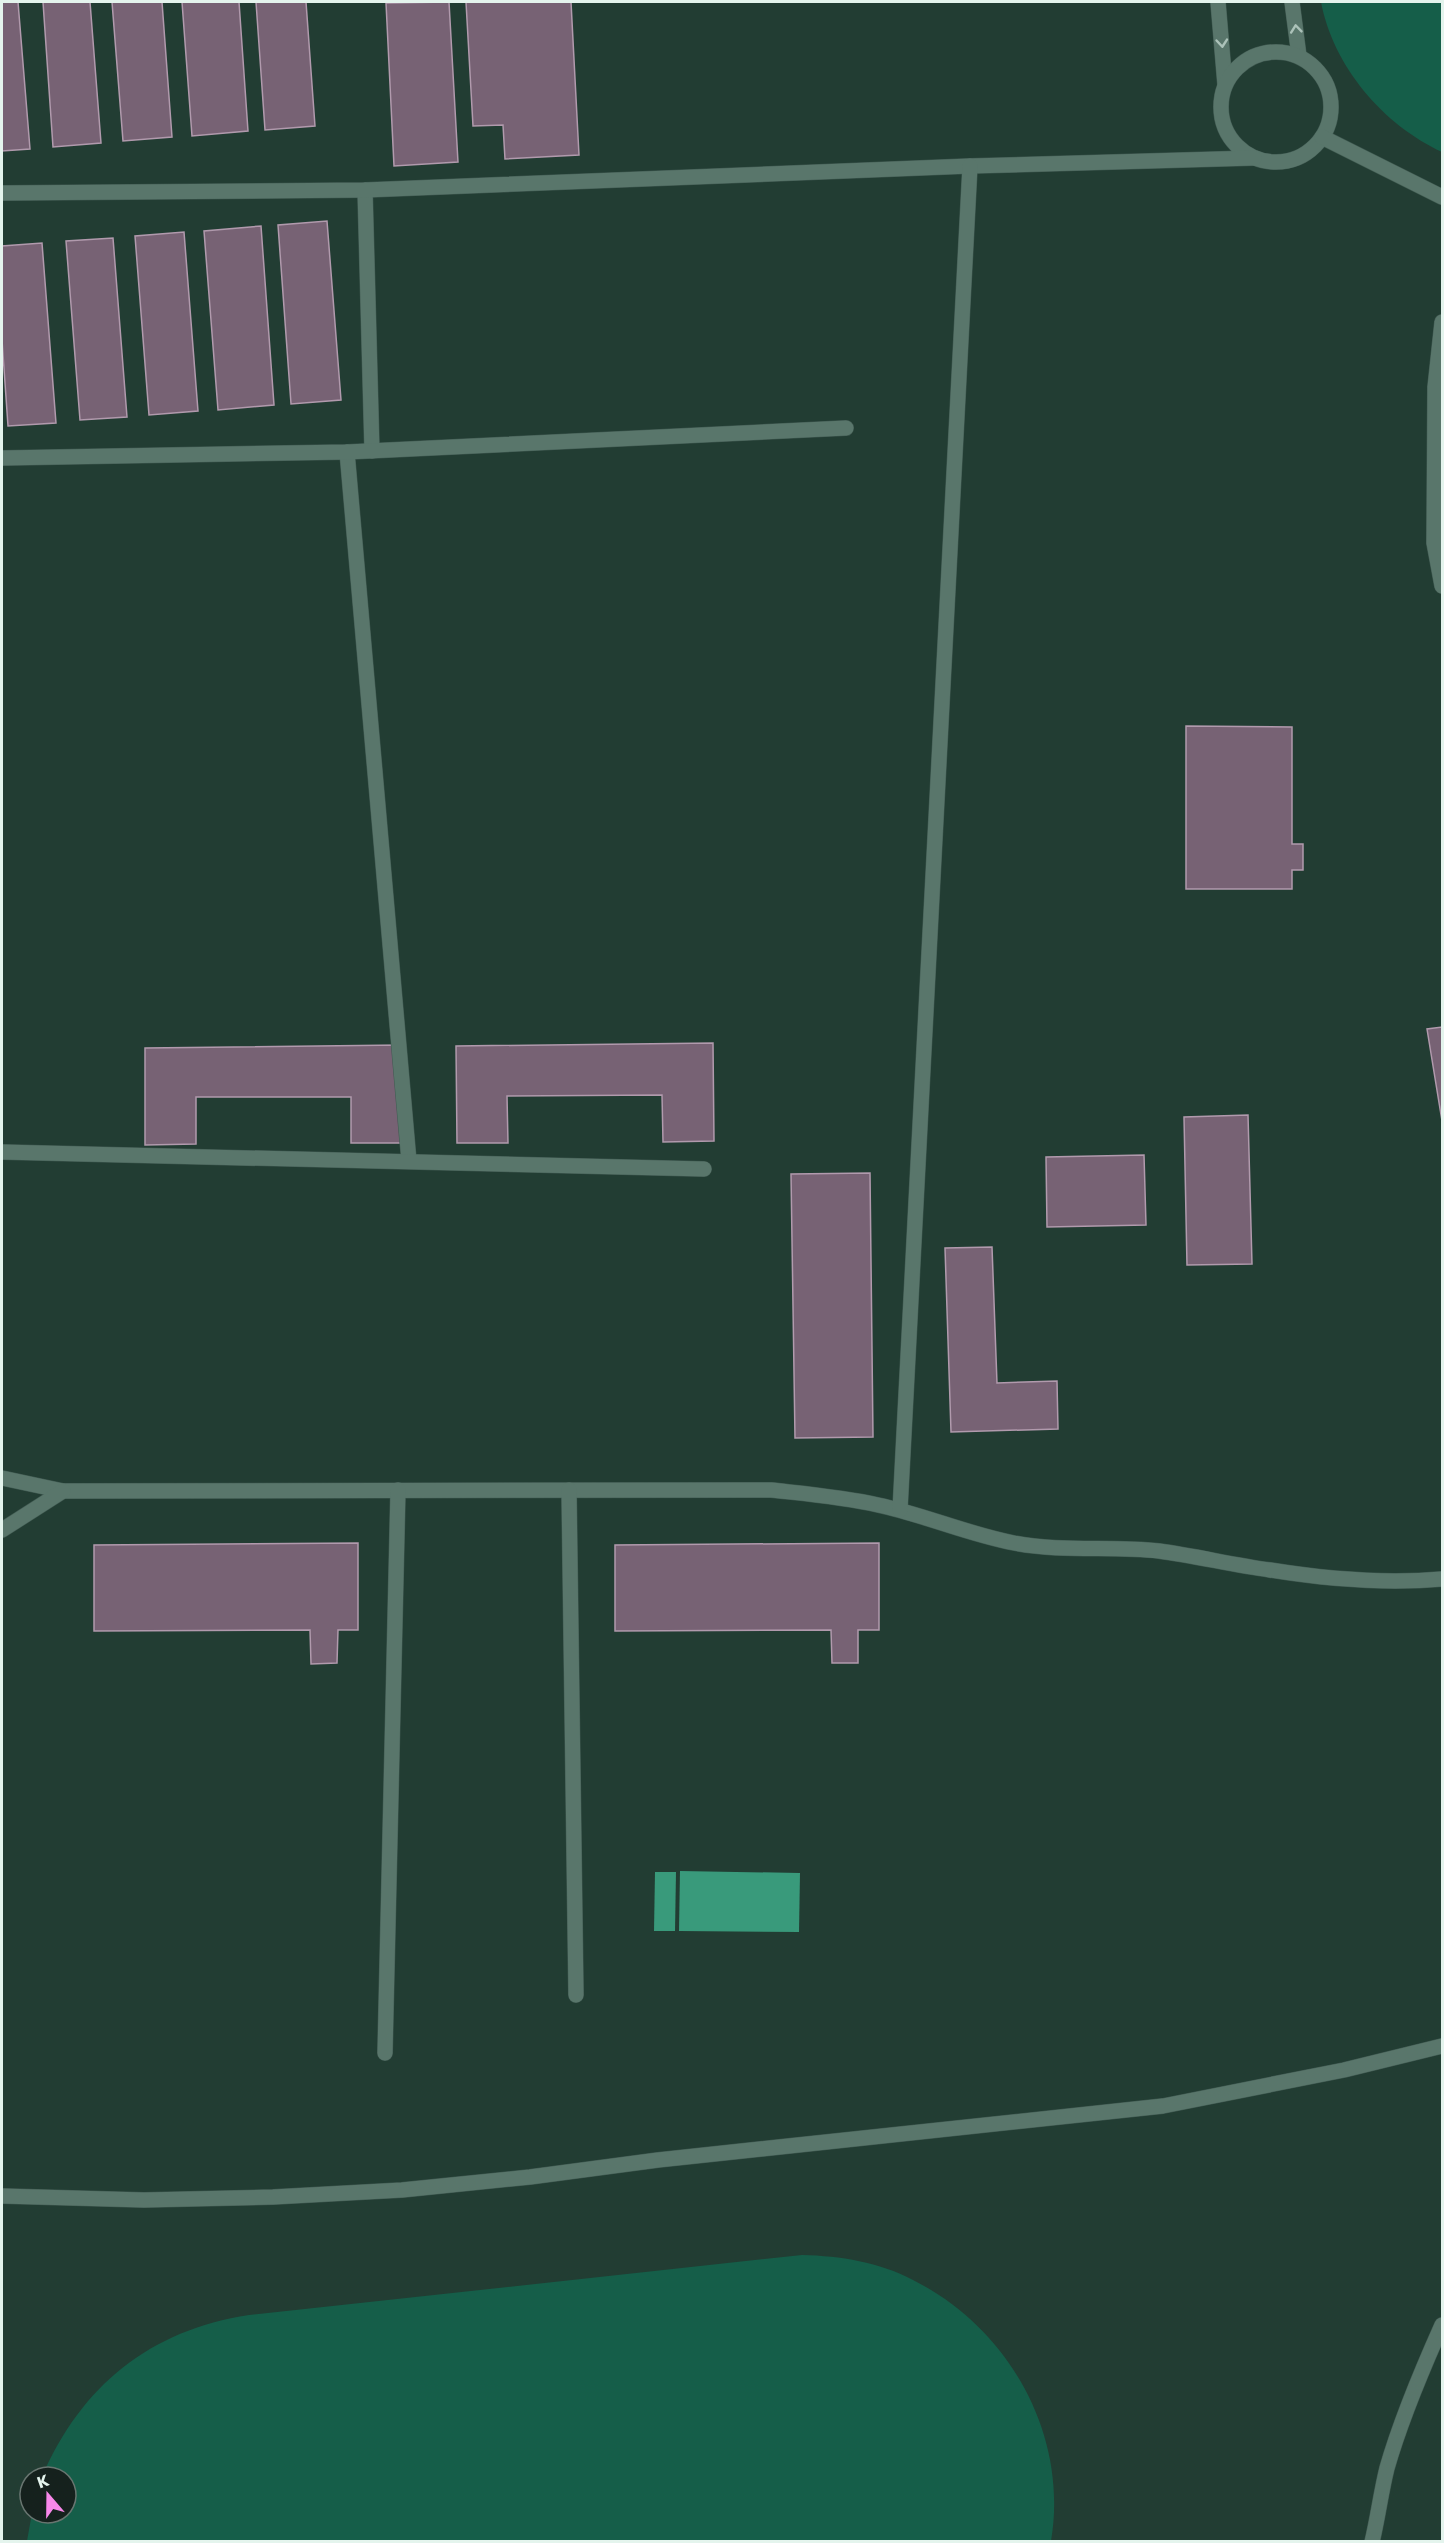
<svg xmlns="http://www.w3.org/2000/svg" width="1444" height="2543" font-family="Poppins,sans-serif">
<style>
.green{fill:#155e49}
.water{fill:#399a7b}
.building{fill:#776274;stroke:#b19aad;stroke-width:1.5}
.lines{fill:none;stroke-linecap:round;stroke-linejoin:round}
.minor-casing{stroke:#415a52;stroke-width:16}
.minor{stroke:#59766b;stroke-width:15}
.oneway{stroke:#acc2b9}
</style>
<rect width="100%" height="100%" fill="#223d33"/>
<g class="green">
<path d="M 1321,2 L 1442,2 L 1442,152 C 1383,125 1333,66 1321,2 Z"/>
<path d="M 802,2255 C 841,2256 879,2262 913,2280 C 1009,2328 1069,2435 1051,2541 L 27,2541 L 32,2513 L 66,2513 L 66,2477 L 42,2477 C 81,2386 150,2330 249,2315 Z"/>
</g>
<g class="water">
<polygon points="680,1871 800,1873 799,1932 679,1931"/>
<polygon points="655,1872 676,1872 675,1931 654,1931"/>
</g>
<g class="building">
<polygon points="2,2 18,2 30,149 2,151"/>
<polygon points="43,2 90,2 101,143 53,147"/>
<polygon points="112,2 162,2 172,137 123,141"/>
<polygon points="182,2 239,2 248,131 192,136"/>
<polygon points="256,2 306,2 315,126 265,130"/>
<polygon points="449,2 458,162 394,166 386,3"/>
<polygon points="466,2 571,2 579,155 505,159 503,125 473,126"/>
<polygon points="327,221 341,400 291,404 278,225"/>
<polygon points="261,226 274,405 218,410 204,231"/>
<polygon points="184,232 198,411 149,415 135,236"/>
<polygon points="113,238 127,417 80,420 66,241"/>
<polygon points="42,243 56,423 8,426 2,340 2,246"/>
<polygon points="1186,726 1292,727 1292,844 1303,844 1303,870 1292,870 1292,889 1186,889"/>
<polygon points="1442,1027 1442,1121 1427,1029"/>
<polygon points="713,1043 714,1141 663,1142 662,1095 507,1096 508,1143 457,1143 456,1046"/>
<polygon points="401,1045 402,1143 351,1143 351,1097 196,1097 196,1144 145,1145 145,1048"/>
<polygon points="1248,1115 1252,1264 1187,1265 1184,1117"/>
<polygon points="1144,1155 1146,1225 1047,1227 1046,1157"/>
<polygon points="870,1173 873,1437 795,1438 791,1174"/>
<polygon points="992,1247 997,1383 1057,1381 1058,1429 951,1432 945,1248"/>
<polygon points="358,1543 358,1630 338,1630 337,1663 311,1664 310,1630 94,1631 94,1545"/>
<polygon points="879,1543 879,1630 858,1630 858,1663 832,1663 831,1630 615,1631 615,1545"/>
</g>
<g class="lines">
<defs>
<g id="minor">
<polyline points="1218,2 1225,85"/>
<polyline points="1292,2 1299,56"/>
<circle cx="1276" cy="107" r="55"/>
<polyline points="1322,137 1442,197"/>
<polyline points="365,190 372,451"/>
<polyline points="2,193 365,190 970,166 1254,158"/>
<polyline points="1442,322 1435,387 1434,543 1442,586"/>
<polyline points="347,452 409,1161"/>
<polyline points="2,458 347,452 846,428"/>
<polyline points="2,1152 704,1169"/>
<path d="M 2,1478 L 63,1491 L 771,1490 C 807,1494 843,1497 878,1505 C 925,1515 967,1534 1014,1543 C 1061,1552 1111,1546 1159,1551 C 1196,1556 1233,1565 1270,1570 C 1326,1579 1386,1584 1442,1579"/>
<polyline points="569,1490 576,1995"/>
<polyline points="900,1510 970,166"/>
<polyline points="2,1530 63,1491"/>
<polyline points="385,2053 398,1490"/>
<polyline points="2,2196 144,2200 273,2197 402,2190 530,2177 658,2160 1163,2106 1344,2070 1442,2046"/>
<path d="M 1372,2542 C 1378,2517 1381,2492 1387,2468 C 1401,2419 1421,2372 1442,2325"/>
</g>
</defs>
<use href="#minor" class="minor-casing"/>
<use href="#minor" class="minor"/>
</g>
<defs><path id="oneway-chevron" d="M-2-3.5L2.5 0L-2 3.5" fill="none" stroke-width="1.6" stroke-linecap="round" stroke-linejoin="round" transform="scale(1.5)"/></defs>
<g class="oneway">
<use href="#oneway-chevron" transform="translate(1296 29) rotate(-96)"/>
<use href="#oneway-chevron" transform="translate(1222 43) rotate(85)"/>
</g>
<rect width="1444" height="2543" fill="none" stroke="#e4f4ed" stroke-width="6"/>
<g transform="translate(48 2495) rotate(340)"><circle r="28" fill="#15211d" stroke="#687570" stroke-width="1.5"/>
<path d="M0-4.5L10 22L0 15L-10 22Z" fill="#f888ea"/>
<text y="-9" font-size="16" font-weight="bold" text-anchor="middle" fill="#e4f4ed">K</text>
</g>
</svg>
